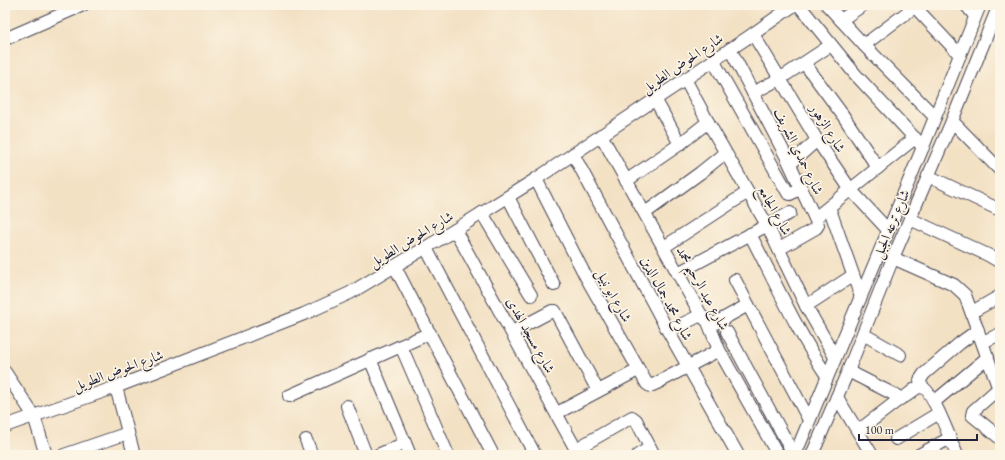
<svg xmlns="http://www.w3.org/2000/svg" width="1005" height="460" font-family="'EB Garamond',Amiri,serif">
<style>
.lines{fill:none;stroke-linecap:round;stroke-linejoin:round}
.minor-casing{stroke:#413f50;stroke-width:14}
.minor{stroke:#fff;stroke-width:12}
.labels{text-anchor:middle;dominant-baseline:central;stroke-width:3.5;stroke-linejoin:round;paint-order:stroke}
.street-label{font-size:14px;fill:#22223b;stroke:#fcf5e5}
</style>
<rect width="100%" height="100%" fill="#fcf5e5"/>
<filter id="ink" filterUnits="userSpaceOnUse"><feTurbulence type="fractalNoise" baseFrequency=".025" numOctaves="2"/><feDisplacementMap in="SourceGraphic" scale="8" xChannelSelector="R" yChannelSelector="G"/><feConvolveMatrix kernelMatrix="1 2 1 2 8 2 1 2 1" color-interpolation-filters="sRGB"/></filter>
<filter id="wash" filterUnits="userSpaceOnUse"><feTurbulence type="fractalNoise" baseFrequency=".012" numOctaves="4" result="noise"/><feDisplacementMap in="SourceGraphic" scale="16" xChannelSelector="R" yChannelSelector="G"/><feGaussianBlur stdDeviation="0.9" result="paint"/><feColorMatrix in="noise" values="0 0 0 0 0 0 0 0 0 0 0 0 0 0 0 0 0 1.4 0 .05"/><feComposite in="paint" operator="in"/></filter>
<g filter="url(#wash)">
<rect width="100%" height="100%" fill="#f3e1c4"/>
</g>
<g filter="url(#ink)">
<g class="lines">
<defs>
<g id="minor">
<polyline points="799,5 855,74 923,147"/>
<polyline points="827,5 864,45 935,117"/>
<polyline points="966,5 975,16"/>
<polyline points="915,7 960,55"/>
<polyline points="841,20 863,5"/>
<polyline points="753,34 817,140 850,189 888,230"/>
<polyline points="5,39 83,5"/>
<polyline points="864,45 917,5"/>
<polyline points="730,49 787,158 818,225 816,228 779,249"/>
<polyline points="713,60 788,193 790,194 801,188"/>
<polyline points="805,64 842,114 878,168"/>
<polyline points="685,79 708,122 767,225 806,306 835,357"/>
<polyline points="753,93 781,78 831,45"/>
<polyline points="655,99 680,144"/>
<polyline points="952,121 1000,170"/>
<polyline points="601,135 701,315 708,322 719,350 778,455"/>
<polyline points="573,154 668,331 738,455"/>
<polyline points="790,164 817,140"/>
<polyline points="928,176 1000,210"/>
<polyline points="536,179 586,277 647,384 650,386 657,383 719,350"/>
<polyline points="626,181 680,144 708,122"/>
<polyline points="508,197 554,285"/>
<polyline points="829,207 861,297"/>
<polyline points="482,213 531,295"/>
<polyline points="645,213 700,173 725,153"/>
<polyline points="815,218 915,138"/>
<polyline points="910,219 988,255 1000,262"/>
<polyline points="455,230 579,455"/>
<path d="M 750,234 C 775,282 797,331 827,376"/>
<polyline points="664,247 748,192"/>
<polyline points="426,248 535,455"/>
<polyline points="893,258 954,285 965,295 1000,392"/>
<polyline points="395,267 493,455"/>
<polyline points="678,273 790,213"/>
<polyline points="735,280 809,420"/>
<polyline points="806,306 852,276"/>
<polyline points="972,312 1000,296"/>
<polyline points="710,326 748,305"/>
<polyline points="668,331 701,315"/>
<polyline points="512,332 552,311 555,311 598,391"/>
<polyline points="727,332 794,455"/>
<polyline points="863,334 900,355"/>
<polyline points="983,342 1000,334"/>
<polyline points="401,346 448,455"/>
<polyline points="370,359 410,455"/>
<path d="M 848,371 L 901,398 C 909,397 914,386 922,387 C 932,389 952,444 957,455"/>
<polyline points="5,372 34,416 46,455"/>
<polyline points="116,387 134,455"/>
<polyline points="921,387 920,380 924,374 960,343 978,330"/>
<polyline points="999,388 973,411 972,415 1000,438"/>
<polyline points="289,396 430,333"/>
<polyline points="837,397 872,455"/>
<polyline points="934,402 988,357"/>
<polyline points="347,406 366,455"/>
<polyline points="557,413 638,370"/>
<polyline points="5,426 116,387 304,314 350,293 455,230 536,179 753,34 794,5"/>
<polyline points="858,431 901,398"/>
<polyline points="896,439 939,413"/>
<polyline points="306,440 312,455"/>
<polyline points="576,449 632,417 636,420 654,455"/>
<polyline points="64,455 128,433"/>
<polyline points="378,455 405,443"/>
<polyline points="638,455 650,448"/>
<polyline points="795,455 923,147 980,5"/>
<polyline points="812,455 848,371 893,258 952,121 999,5"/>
<polyline points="919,455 950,438"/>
</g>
</defs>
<use href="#minor" class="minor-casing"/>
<use href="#minor" class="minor"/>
</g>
</g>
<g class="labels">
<g class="street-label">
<text transform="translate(682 63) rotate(-34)">شارع الحوض الطويل</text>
<text transform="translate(828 128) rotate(58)">شارع الزهور</text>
<text transform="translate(799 151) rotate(64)">شارع حمدي الشريف</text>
<text transform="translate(775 210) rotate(61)">شارع الجامع</text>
<text transform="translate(891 224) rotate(-67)">شارع ترعه الجبل</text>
<text transform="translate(411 239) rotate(-31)">شارع الحوض الطويل</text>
<text transform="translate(703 288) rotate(61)">شارع عبد الرحيم محمد</text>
<text transform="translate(614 295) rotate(61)">شارع ابو نبيل</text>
<text transform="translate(667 298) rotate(62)">شارع محمد جمال الدين</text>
<text transform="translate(531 335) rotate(61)">شارع مسجد الهدى</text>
<text transform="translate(118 370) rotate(-20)">شارع الحوض الطويل</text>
</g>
</g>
<rect width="1005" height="460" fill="none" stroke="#fcf5e5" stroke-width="20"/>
<path d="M859 434v6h118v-6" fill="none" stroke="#22223b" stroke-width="2"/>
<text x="865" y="434" font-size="12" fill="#22223b" stroke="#fcf5e5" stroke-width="3" paint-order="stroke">100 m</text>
</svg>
